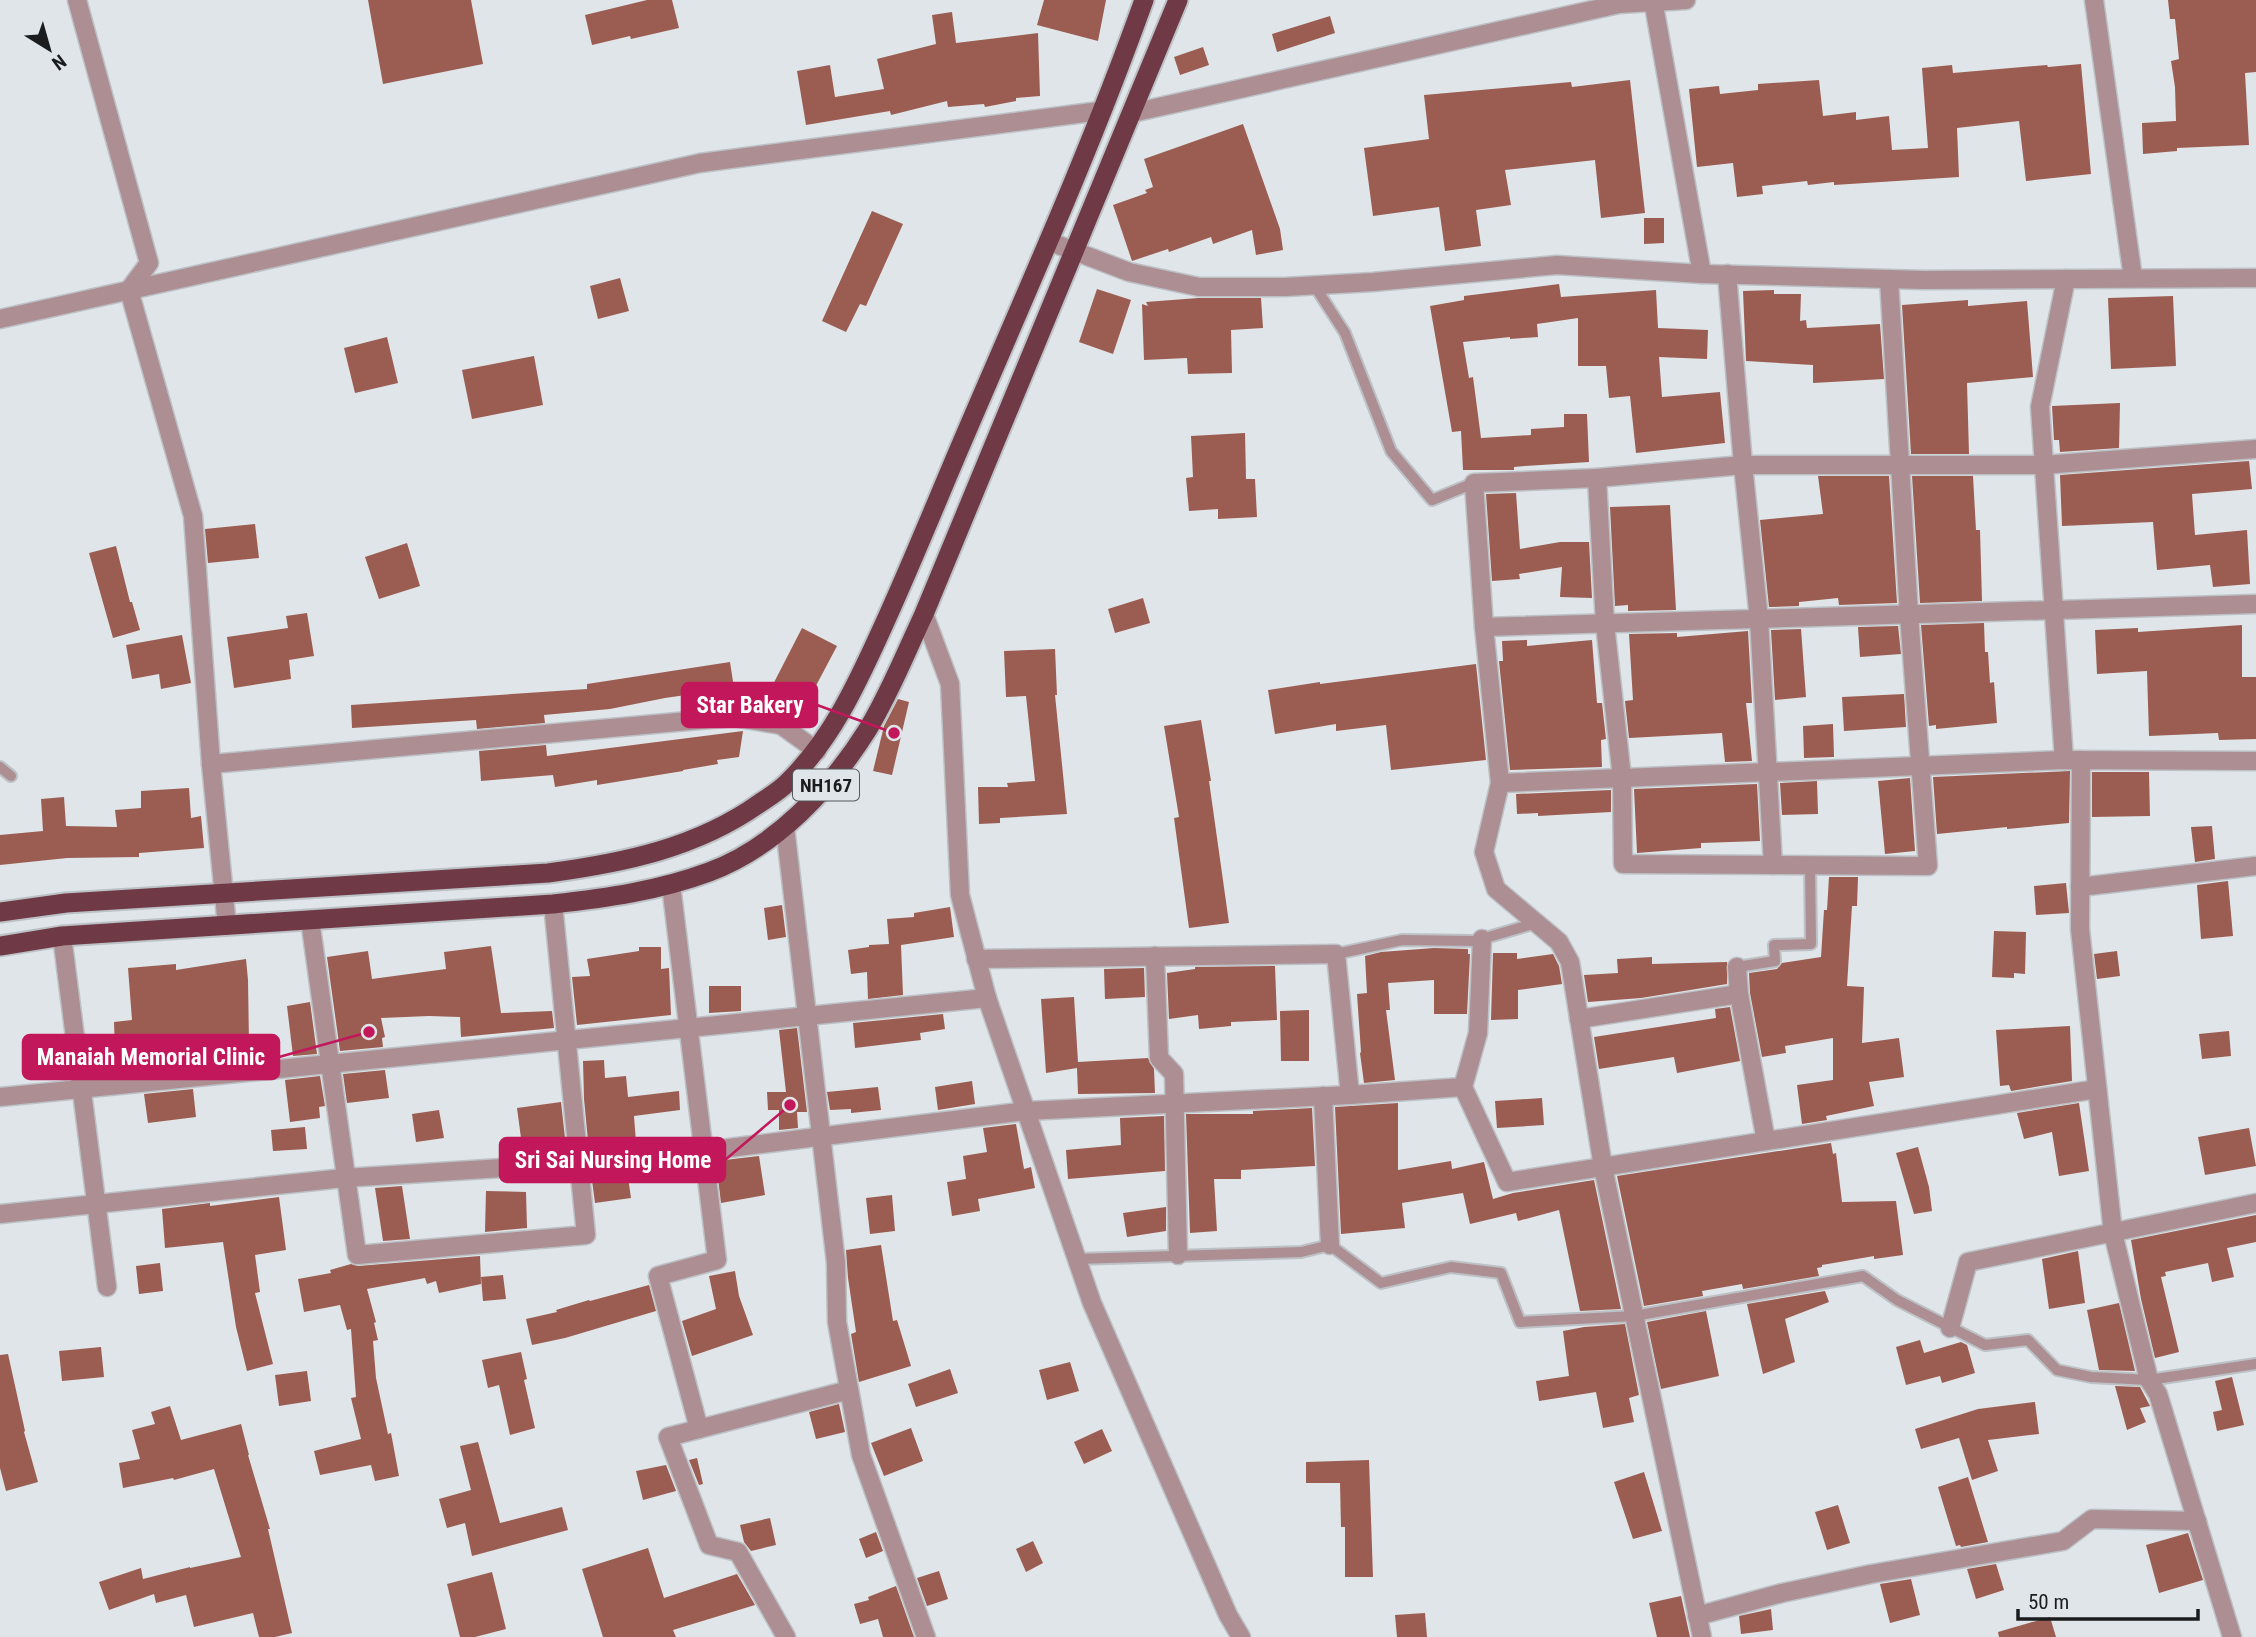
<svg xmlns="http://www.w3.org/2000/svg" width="2256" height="1637" font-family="'Roboto Condensed',sans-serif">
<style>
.building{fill:#9b5d51}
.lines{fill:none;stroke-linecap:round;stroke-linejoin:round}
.service-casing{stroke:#bcc1c5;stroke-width:14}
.minor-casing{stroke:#bcc1c5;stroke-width:21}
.tertiary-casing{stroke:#bcc1c5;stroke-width:21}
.trunk-casing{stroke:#bcc1c5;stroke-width:23}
.service{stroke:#ac8e93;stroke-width:10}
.minor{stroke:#ac8e93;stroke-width:18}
.tertiary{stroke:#ac8e93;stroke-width:18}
.trunk{stroke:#6f3946;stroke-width:19}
.labels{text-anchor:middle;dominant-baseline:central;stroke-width:6;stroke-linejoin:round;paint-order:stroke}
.shield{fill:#e0e5ea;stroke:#55585b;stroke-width:2}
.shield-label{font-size:19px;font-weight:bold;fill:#1a1c1e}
.leader{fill:none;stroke:#c2185b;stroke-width:2.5}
.callout-dot{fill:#c2185b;stroke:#e0e5ea;stroke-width:2.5}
.callout{fill:#c2185b;stroke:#c2185b;stroke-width:2.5}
.callout-label{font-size:23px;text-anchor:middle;font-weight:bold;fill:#fff}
</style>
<rect width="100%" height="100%" fill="#e0e5ea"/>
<g class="building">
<polygon points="368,0 471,0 483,64 383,84"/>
<polygon points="647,0 672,0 679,28 631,39 630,36 592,45 585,15"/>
<polygon points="1044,0 1106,0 1098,41 1037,25"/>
<polygon points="2168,0 2256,0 2256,72 2245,73 2249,145 2177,148 2177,151 2143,154 2142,123 2176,121 2175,87 2171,61 2179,59 2175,19 2170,19"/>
<polygon points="952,12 956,43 1038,33 1040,96 1016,98 1016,101 985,107 984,104 948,107 947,101 891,115 890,111 806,125 797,71 830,65 835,97 884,89 877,59 936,44 932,15"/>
<polygon points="1330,16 1335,33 1277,52 1272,34"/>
<polygon points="1203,47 1209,65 1180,75 1174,57"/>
<polygon points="2081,64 2091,174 2026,181 2019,121 1957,128 1959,177 1834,185 1834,182 1808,185 1807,181 1762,186 1763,194 1737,197 1733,163 1697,167 1689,89 1719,86 1720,94 1758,90 1758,84 1819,80 1823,116 1856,112 1856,120 1889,116 1892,150 1928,148 1922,68 1952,65 1953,73 2047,65 2048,67"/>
<polygon points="1630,80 1645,213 1601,218 1595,160 1505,170 1511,205 1476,210 1481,246 1445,251 1439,207 1373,216 1364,148 1429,139 1424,95 1571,82 1572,87"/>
<polygon points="1243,124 1280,229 1283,250 1256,255 1252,230 1213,244 1211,237 1169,252 1168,249 1132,261 1113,205 1147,193 1145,190 1153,187 1144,159"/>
<polygon points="872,211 903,224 866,306 860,304 846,332 822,321"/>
<polygon points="1644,218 1664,218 1664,243 1644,244"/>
<polygon points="620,278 629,311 598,319 590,286"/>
<polygon points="1559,284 1561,297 1656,290 1658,328 1708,330 1707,359 1659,357 1662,397 1720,392 1725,443 1636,453 1630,396 1609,398 1606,366 1578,366 1578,318 1537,324 1538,337 1510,339 1510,337 1463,342 1469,378 1473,377 1481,438 1531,435 1531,429 1564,427 1564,414 1587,414 1589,462 1525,466 1514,467 1514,470 1463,470 1461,431 1452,432 1430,306 1464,300 1464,296"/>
<polygon points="1097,289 1131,300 1113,354 1079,342"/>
<polygon points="1774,290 1774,294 1801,294 1800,321 1806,320 1807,328 1880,324 1884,379 1813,383 1813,365 1746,361 1743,291"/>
<polygon points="2173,296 2176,366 2111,369 2108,298"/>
<polygon points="1261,298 1263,328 1231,330 1232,373 1188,374 1187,358 1144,360 1142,304 1148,306 1146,302 1198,298"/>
<polygon points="1968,300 1968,306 2027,301 2033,377 1967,383 1969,454 1911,454 1902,305"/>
<polygon points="387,337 398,383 355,393 344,348"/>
<polygon points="534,356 543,405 472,419 462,370"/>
<polygon points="2120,403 2119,448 2060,452 2059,440 2054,440 2052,406"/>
<polygon points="1245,433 1246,479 1255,479 1257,517 1218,519 1218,509 1189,511 1186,478 1193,477 1191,436"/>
<polygon points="2249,461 2252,489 2192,494 2195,535 2247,530 2250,584 2213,587 2210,565 2157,570 2153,522 2062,526 2060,475"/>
<polygon points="1818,476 1889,476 1897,603 1839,605 1838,598 1799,602 1799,606 1769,607 1760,520 1823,514"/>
<polygon points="1912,476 1973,476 1976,530 1980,530 1982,601 1920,603"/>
<polygon points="1516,493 1520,549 1560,542 1589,542 1592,598 1560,597 1562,567 1519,574 1520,579 1492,581 1486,494"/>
<polygon points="1670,505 1676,610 1628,611 1628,605 1615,606 1610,507"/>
<polygon points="255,524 259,558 208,563 205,529"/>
<polygon points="407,543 420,586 379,599 365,557"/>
<polygon points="116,546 130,602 132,602 140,630 113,638 89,553"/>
<polygon points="1143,598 1150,623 1115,633 1108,609"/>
<polygon points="307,613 314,656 289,660 291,679 234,688 227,637 288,628 286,616"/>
<polygon points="1984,623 1985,652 1988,652 1990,683 1994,682 1997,723 1936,729 1936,725 1929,726 1921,625"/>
<polygon points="2242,625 2242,677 2256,677 2256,739 2219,740 2218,733 2149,736 2147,671 2097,674 2095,630 2138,628 2138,632"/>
<polygon points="1898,626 1901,654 1860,657 1858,627"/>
<polygon points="802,628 837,646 800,716 766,698"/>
<polygon points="1801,629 1806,697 1775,700 1771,630"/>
<polygon points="1748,631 1752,703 1746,703 1752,761 1725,762 1722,733 1629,738 1625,701 1633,700 1629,634 1677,633 1677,637"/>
<polygon points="182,635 191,683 161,689 159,674 132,679 126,645"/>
<polygon points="1527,640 1527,646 1592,640 1597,703 1602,703 1606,739 1601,740 1602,767 1510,770 1499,661 1503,661 1502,641"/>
<polygon points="1055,649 1057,695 1055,695 1067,814 1000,818 1000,823 979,824 978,787 1008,787 1007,783 1035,781 1026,696 1006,697 1004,651"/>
<polygon points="730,662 734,688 665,698 610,709 544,715 545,723 477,729 476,720 352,728 351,705 587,689 587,684"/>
<polygon points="1476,664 1486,760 1391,770 1386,725 1336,731 1336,724 1275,734 1268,690 1320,682 1320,684"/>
<polygon points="1904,694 1906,727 1844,731 1842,697"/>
<polygon points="898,699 909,702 892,775 873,771 884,726"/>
<polygon points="1201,720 1211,781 1209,781 1229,923 1189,928 1174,818 1179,817 1164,726"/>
<polygon points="1833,724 1834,757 1804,758 1803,726"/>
<polygon points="743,731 739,757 717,760 718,764 683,770 683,771 597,785 597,780 555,787 553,775 481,781 479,751 546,745 547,756"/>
<polygon points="2070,771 2069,823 2007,829 2007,827 1937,834 1933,777"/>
<polygon points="2092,772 2149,772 2150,816 2092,817"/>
<polygon points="1910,778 1915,851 1885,854 1878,781"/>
<polygon points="1817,781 1818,814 1782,815 1780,783"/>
<polygon points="1757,784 1760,841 1701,843 1701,848 1637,853 1634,789"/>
<polygon points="189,788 191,818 201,816 204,848 139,853 139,857 67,858 0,865 0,835 43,831 41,799 64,797 66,826 117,827 115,810 141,808 141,791"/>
<polygon points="1611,790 1611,812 1538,816 1538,813 1517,814 1516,794"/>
<polygon points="2212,826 2215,859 2195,862 2191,827"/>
<polygon points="1829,877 1858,877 1857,906 1852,906 1847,986 1864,987 1862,1043 1899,1038 1904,1077 1869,1082 1874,1106 1826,1116 1827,1120 1802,1124 1797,1085 1833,1080 1833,1038 1785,1046 1786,1053 1762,1057 1750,993 1749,973 1777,969 1782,963 1821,957 1824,910 1827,910"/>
<polygon points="2228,881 2233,936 2201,939 2197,885"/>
<polygon points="2066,883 2069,913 2036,915 2034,886"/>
<polygon points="782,905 786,937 768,940 764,908"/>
<polygon points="950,907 954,937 901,945 903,995 868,999 867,972 851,974 848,950 869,947 869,945 889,944 887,919 914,917 914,913"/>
<polygon points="1994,931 2026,932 2025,974 2014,973 2014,978 1992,977"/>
<polygon points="491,946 501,1013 552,1011 554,1028 461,1037 460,1017 429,1016 381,1018 385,1037 382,1038 383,1047 340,1051 327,957 368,951 372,979 446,969 444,952"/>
<polygon points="639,947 661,947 661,969 669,968 671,1015 577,1025 572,977 590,976 587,959 639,951"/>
<polygon points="1434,948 1468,949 1468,954 1470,954 1467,1014 1434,1014 1434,980 1388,983 1390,1010 1386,1010 1395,1080 1364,1083 1360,1053 1361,1052 1357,994 1367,993 1365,956 1381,952"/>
<polygon points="2117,951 2120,976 2097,979 2094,954"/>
<polygon points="1493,953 1517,953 1517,959 1553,954 1559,966 1562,984 1518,990 1518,1019 1491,1020"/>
<polygon points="1652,957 1652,964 1727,962 1727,984 1641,998 1588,1002 1584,975 1618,973 1617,959"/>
<polygon points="246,959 248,980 249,1044 115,1051 114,1022 132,1020 128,968 176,964 176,970"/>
<polygon points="1275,966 1277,1020 1231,1022 1231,1026 1199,1029 1198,1015 1169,1019 1167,973 1195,969 1195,967"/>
<polygon points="1144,968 1145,997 1105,999 1104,969"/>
<polygon points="709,986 741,986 741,1011 709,1013"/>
<polygon points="1074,997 1078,1062 1148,1058 1154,1069 1155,1093 1078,1094 1077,1068 1046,1073 1041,999"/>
<polygon points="310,1002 317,1054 293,1056 287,1006"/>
<polygon points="1730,1007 1740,1061 1677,1073 1674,1057 1599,1069 1594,1037 1716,1018 1715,1009"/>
<polygon points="1309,1010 1309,1061 1281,1061 1280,1011"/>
<polygon points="943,1014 945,1029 920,1033 921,1040 855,1048 853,1023"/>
<polygon points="2070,1026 2072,1081 2011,1091 2009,1085 2000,1086 1996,1030"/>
<polygon points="797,1028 807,1112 797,1112 798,1128 779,1130 779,1110 768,1110 767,1092 786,1092 779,1030"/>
<polygon points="2229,1031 2231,1056 2202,1059 2199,1034"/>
<polygon points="604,1060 605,1078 626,1076 628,1097 679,1091 680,1110 634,1116 636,1142 623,1143 624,1147 589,1151 584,1099 583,1061"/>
<polygon points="385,1070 389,1098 347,1103 343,1074"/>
<polygon points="320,1076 325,1106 319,1107 320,1118 290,1122 285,1080"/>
<polygon points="972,1081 975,1104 938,1110 935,1087"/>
<polygon points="878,1087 881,1110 851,1113 851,1109 830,1110 827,1092"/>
<polygon points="193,1089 196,1117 148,1123 144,1094"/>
<polygon points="1542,1098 1544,1125 1497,1128 1495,1101"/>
<polygon points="561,1102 566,1147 523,1153 517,1108"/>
<polygon points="1398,1103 1398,1170 1451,1161 1452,1169 1484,1162 1493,1199 1513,1193 1594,1180 1621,1309 1580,1311 1559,1210 1518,1221 1516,1213 1470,1224 1463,1193 1402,1203 1405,1228 1341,1234 1335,1107"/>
<polygon points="2079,1103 2089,1171 2059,1176 2052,1132 2024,1139 2017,1113"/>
<polygon points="1312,1108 1315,1166 1241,1170 1241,1179 1214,1179 1217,1231 1190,1233 1186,1114 1253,1114 1253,1111"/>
<polygon points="439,1110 444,1138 416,1142 412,1114"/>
<polygon points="1164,1116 1165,1171 1068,1179 1066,1150 1121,1145 1120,1118"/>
<polygon points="1016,1124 1024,1169 1031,1167 1035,1188 978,1199 980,1211 952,1216 947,1182 966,1179 963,1156 987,1152 983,1128"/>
<polygon points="305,1127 307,1149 273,1151 271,1130"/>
<polygon points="2249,1128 2256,1166 2205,1175 2198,1137"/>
<polygon points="1831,1143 1833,1154 1836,1153 1842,1202 1896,1201 1903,1255 1874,1259 1874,1256 1822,1265 1822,1267 1817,1268 1819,1276 1743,1289 1742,1284 1702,1291 1703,1296 1644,1306 1617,1176"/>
<polygon points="1918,1147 1929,1187 1932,1211 1914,1214 1896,1153"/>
<polygon points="759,1156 765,1195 721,1203 716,1161"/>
<polygon points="627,1170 631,1198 595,1203 591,1173"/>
<polygon points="402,1186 410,1239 383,1241 375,1188"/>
<polygon points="486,1191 526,1192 527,1228 485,1232"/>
<polygon points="892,1195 895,1231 870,1234 866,1198"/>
<polygon points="279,1197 286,1250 255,1255 260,1292 255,1293 273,1364 247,1371 236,1327 223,1242 165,1248 162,1209 210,1203 210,1206"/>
<polygon points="1166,1207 1166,1231 1127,1237 1123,1213"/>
<polygon points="2256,1215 2256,1242 2227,1248 2234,1277 2212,1282 2208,1263 2165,1272 2166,1276 2161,1277 2179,1352 2155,1358 2141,1299 2131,1240"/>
<polygon points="881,1245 893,1321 897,1320 911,1366 859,1382 851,1334 856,1332 848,1278 846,1250"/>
<polygon points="2078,1251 2085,1303 2049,1309 2042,1259"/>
<polygon points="480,1256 481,1284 439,1293 436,1281 427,1284 425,1278 367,1289 376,1322 374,1323 378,1340 373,1341 376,1378 388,1434 391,1433 399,1476 375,1481 371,1465 320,1475 314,1451 361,1439 351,1398 356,1397 351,1329 347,1330 340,1305 304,1312 298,1279 331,1273 330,1270 351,1264 358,1266"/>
<polygon points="160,1263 163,1291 139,1294 136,1266"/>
<polygon points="735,1271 739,1296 753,1335 692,1356 682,1321 716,1309 709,1276"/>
<polygon points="503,1275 506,1299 483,1301 481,1277"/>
<polygon points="649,1285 656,1311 565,1338 532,1345 526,1319 557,1312 556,1310 589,1300 590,1301"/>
<polygon points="1825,1291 1829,1302 1785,1319 1795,1362 1763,1374 1747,1304"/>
<polygon points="2119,1303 2135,1371 2099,1370 2087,1310"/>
<polygon points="1706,1311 1719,1376 1661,1389 1647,1322"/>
<polygon points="1625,1324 1639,1395 1629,1398 1634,1422 1603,1428 1596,1392 1539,1401 1536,1381 1569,1376 1563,1331 1584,1327"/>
<polygon points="1920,1340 1924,1353 1961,1342 1967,1345 1975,1373 1942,1383 1940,1376 1906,1385 1896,1347"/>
<polygon points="101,1347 104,1377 62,1381 59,1351"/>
<polygon points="521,1352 527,1379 524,1380 535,1428 510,1435 499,1385 488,1388 482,1360"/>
<polygon points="8,1354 25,1431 24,1432 38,1482 6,1491 0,1468 0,1355"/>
<polygon points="1070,1362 1079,1391 1047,1400 1039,1370"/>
<polygon points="950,1369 958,1393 916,1407 908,1384"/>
<polygon points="307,1371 311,1401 279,1406 275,1375"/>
<polygon points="2232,1377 2244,1425 2217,1431 2213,1412 2222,1410 2215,1381"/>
<polygon points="2115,1386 2140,1387 2150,1406 2140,1408 2146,1422 2127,1430"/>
<polygon points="2035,1402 2039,1434 1988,1440 1998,1471 1972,1480 1959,1438 1921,1449 1915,1429 1978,1409"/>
<polygon points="839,1404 845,1432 816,1439 809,1412"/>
<polygon points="170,1406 181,1440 241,1424 249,1455 248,1455 270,1529 268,1529 292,1633 275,1637 259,1637 253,1613 194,1627 186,1595 156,1603 154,1594 109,1610 99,1582 141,1568 143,1579 190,1567 190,1568 241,1557 214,1469 174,1480 173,1478 123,1488 119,1463 140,1459 132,1430 155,1424 151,1412"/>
<polygon points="911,1428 923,1461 884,1476 871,1443"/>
<polygon points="1102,1429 1112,1451 1084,1464 1074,1442"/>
<polygon points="478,1442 500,1523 562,1507 568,1530 472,1556 465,1523 447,1528 439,1499 471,1490 460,1446"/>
<polygon points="697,1458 703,1484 699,1485 689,1460"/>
<polygon points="1369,1460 1373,1577 1345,1577 1345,1527 1341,1527 1340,1483 1306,1483 1306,1462"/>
<polygon points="666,1465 676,1491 643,1500 636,1471"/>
<polygon points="1644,1472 1662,1531 1633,1539 1614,1482"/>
<polygon points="1968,1477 1988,1542 1961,1547 1960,1545 1956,1546 1938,1487"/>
<polygon points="1838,1505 1850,1543 1827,1550 1815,1512"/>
<polygon points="770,1518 776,1545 751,1551 744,1542 740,1525"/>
<polygon points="876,1532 883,1551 866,1558 859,1539"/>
<polygon points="2188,1533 2203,1580 2159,1593 2146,1545"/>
<polygon points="1033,1541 1043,1563 1026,1572 1016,1549"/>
<polygon points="648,1548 664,1598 737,1574 755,1605 673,1630 676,1637 603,1637 582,1569"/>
<polygon points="1996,1564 2004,1590 1976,1599 1967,1569"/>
<polygon points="939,1571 948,1599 927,1606 917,1578"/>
<polygon points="492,1572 506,1629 475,1637 460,1637 447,1584"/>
<polygon points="1911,1579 1920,1615 1890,1623 1880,1584"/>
<polygon points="896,1586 914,1637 883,1637 878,1619 860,1624 854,1604 869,1600 868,1597"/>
<polygon points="1681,1596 1690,1637 1657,1637 1649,1603"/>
<polygon points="1771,1609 1773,1630 1741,1634 1739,1616"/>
<polygon points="1425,1613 1427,1637 1397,1637 1395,1615"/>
<polygon points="2050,1617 2056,1637 1999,1637 1998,1632"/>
</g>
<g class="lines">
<defs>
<g id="service">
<polyline points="1314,285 1345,333 1391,451 1432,500 1474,483"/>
<polyline points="0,767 11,776"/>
<polyline points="1336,954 1402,940 1475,941 1536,923"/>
<polyline points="1737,967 1775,961 1774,945 1811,944 1810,866"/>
<polyline points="1076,1259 1301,1252 1330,1245 1381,1283 1451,1267 1501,1273 1520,1322 1634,1316 1863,1276 1897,1300 1985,1345 2028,1340 2057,1370 2091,1377 2149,1380 2256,1364"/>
</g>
<g id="minor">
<polyline points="77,0 149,263 129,290 193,516 211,764 227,926"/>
<polyline points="1653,0 1702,274"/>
<polyline points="2094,0 2133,278"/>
<polyline points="1132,113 1619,4 1686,0"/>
<polyline points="1727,274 1743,465 2043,465 2256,449"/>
<polyline points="0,319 700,163 1100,111"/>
<polyline points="1597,478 1743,465 1759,619 1773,865"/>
<polyline points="924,614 950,684 960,895 987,998 1092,1303 1228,1615 1241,1637"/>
<polyline points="1484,627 2256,604"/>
<polyline points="2064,760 2040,407 2066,279"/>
<polyline points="2081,760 2080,929 2113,1233 2149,1380 2158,1394 2232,1637"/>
<polyline points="211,764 733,717 781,725 817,751"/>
<polyline points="1500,783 2064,760 2256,761"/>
<polyline points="785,827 836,1263 837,1322 861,1455 926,1637"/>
<polyline points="671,885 717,1260 658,1276 699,1429"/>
<polyline points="2080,887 2256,866"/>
<polyline points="310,920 357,1255 586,1235 553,904"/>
<polyline points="62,936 107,1287"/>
<polyline points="1482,939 1478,1033 1463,1087 1507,1182 2097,1089"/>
<polyline points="1155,956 1159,1058 1174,1074 1178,1255"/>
<polyline points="976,959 1336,954 1350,1095"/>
<polyline points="1737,967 1739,994 1766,1141"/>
<polyline points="1579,1019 1739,994"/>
<polyline points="1323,1096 1330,1245"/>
<polyline points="0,1097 987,998"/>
<polyline points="0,1214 344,1178 580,1163 705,1151 1026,1111 1350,1095 1463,1087"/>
<polyline points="1950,1328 1968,1262 2256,1203"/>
<polyline points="1697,1616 1782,1593 1871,1574 2063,1541 2092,1519 2197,1521"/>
<polyline points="786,1637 738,1552 709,1545 668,1437 849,1390"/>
<polyline points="1702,1637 1603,1167 1570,962 1559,942 1496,889 1484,852 1500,783 1484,627 1474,483 1597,478 1605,624 1622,778 1623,864 1928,866 1909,615 1889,279"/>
</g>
<polyline id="tertiary" points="1048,241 1129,272 1199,287 1285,287 1373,282 1557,265 1702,274 1924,280 2256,278"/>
<g id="trunk">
<path d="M 0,912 L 66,903 L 548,873 C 623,863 697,848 760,803 C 769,797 779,791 787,783 C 831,740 856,686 881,631 C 908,572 932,513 957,454 C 1021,304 1089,154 1144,0"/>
<path d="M 0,946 L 62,936 L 553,904 C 606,898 658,891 709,872 C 776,847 831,788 868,729 C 890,693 906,652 924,614 L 1178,0"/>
</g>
</defs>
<use href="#service" class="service-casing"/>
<use href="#minor" class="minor-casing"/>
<use href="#tertiary" class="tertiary-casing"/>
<use href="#trunk" class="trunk-casing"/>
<use href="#service" class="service"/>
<use href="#minor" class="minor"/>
<use href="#tertiary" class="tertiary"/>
<use href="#trunk" class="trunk"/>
</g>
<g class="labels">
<rect class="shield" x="793" y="769.5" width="66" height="31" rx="5"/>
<g class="shield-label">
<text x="826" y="785">NH167</text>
</g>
</g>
<path class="leader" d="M894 733L817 705M369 1032L279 1057M790 1105L725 1160"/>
<g class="callout-dot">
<circle cx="894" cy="733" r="7"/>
<circle cx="369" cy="1032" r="7"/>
<circle cx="790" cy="1105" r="7"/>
</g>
<g class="callout">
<rect x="682" y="683" width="135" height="44" rx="7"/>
<rect x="23" y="1035" width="256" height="44" rx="7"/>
<rect x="500" y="1138" width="225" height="44" rx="7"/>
</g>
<g class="callout-label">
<text x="750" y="713">Star Bakery</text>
<text x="151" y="1065">Manaiah Memorial Clinic</text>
<text x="613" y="1168">Sri Sai Nursing Home</text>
</g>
<g transform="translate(49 49) rotate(143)" stroke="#e0e5ea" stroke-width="5" paint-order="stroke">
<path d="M0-5L12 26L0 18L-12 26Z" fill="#1a1c1e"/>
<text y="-10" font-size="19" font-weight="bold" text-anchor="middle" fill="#1a1c1e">N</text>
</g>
<path d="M2018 1609v10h180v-10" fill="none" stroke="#1a1c1e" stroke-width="3.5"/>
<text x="2028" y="1609" font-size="21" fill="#1a1c1e" stroke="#e0e5ea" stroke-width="5" paint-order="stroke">50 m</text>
</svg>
